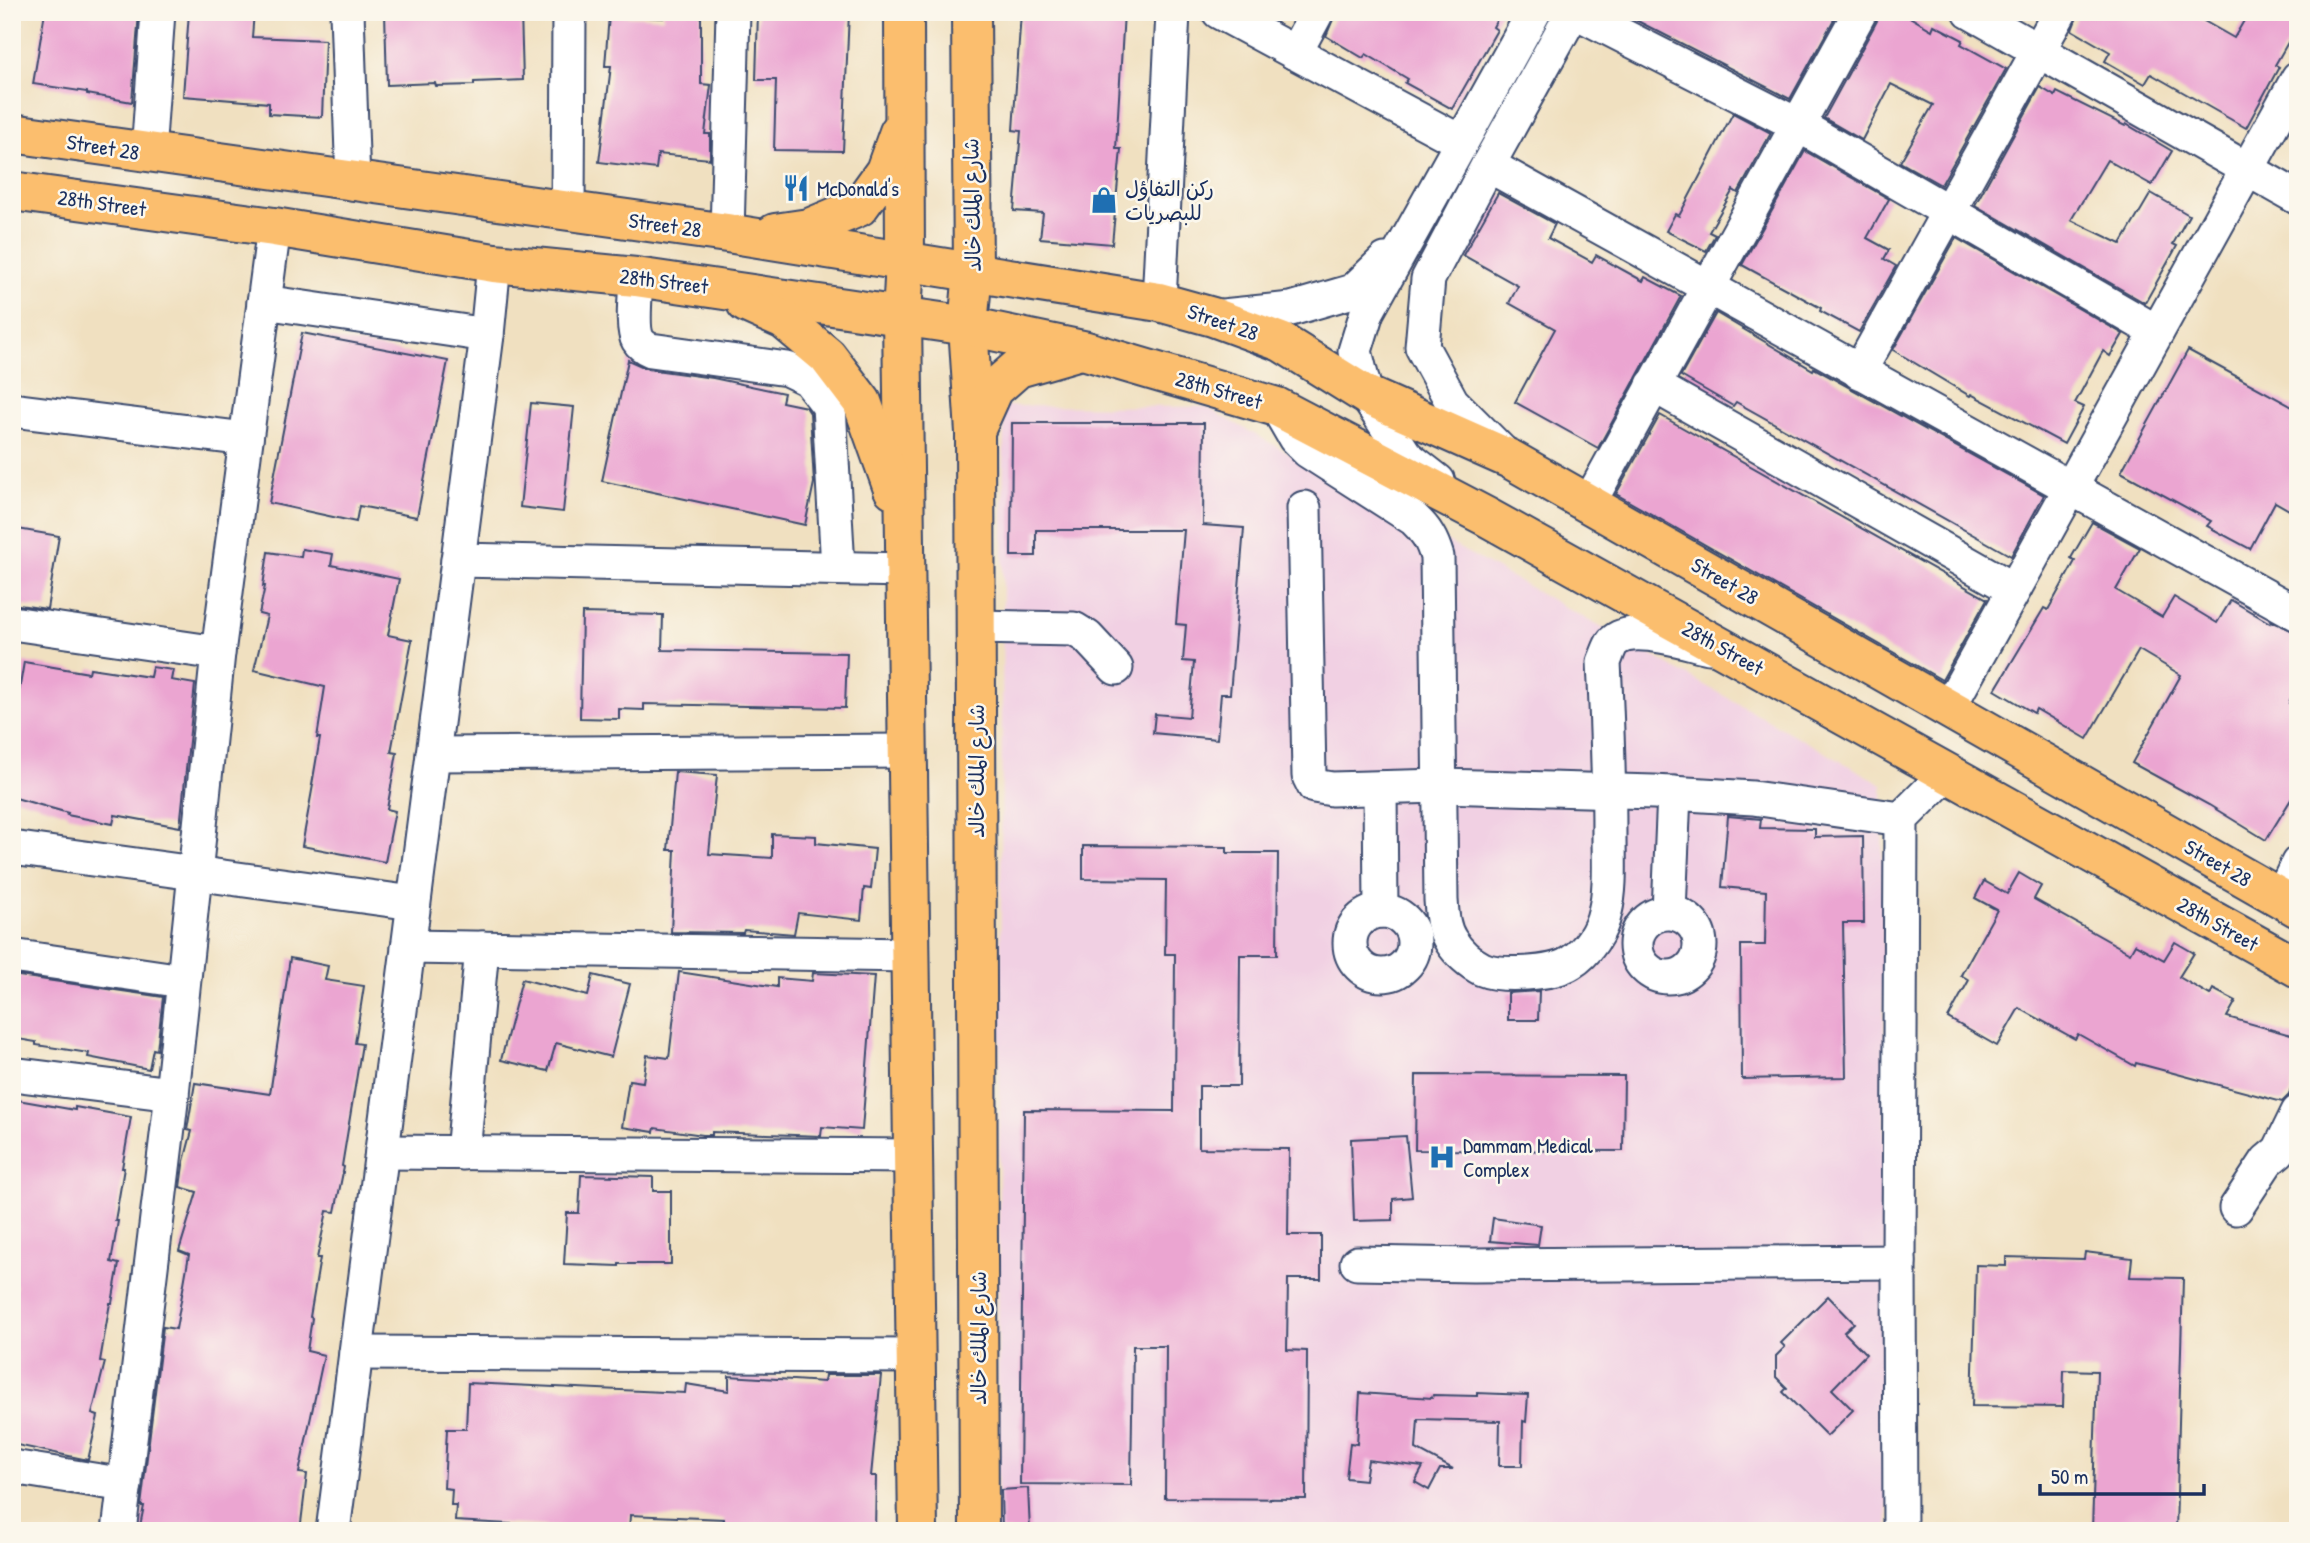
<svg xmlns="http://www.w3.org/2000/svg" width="2310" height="1543" font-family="'Patrick Hand','Playpen Sans Arabic',sans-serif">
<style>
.built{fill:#f1d0e3}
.building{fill:#eba5d1}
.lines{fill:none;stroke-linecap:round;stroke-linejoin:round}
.minor-casing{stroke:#3b4a6d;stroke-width:37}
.major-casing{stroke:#3b4a6d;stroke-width:42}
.minor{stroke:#fff;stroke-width:33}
.major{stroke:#fbbe6e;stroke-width:38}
.labels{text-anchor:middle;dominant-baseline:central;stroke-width:5;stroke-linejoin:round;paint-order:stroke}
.street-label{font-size:21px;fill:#1b2f5e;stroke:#fbf7ec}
.poi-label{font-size:21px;fill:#1b2f5e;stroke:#fbf7ec;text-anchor:start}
</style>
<rect width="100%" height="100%" fill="#fbf7ec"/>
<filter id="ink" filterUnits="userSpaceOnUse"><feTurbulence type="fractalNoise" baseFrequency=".0143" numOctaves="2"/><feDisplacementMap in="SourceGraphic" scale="14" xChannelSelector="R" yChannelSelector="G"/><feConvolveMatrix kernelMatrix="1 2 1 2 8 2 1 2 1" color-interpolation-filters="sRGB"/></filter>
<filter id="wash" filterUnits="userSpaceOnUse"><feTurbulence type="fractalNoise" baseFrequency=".00686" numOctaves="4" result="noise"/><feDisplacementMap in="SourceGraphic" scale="28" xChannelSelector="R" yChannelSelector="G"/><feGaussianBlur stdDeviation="1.57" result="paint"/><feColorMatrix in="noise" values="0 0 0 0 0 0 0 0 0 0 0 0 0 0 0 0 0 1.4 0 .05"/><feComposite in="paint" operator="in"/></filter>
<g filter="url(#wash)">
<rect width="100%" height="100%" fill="#f0e0c0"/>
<polygon class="built" points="1004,406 1206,407 1882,784 1888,1531 997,1531"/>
<g id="blocks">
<g class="building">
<polygon points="45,12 139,12 132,102 87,94 87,92 33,84"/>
<polygon points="189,12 254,12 252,37 325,40 322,117 269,114 269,103 183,96"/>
<polygon points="385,12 521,12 523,80 474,82 474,85 436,86 435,83 387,85"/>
<polygon points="663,12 701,12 701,84 711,85 705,134 710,134 710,159 658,154 656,169 599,162 611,66 605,66 609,15 663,18"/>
<polygon points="758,12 849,12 843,151 774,150 776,80 756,80"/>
<polygon points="1021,12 1124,12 1116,149 1121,149 1112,244 1040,238 1043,213 1014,211 1021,131 1013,130"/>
<polygon points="1336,12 1501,12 1493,27 1497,30 1452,109 1405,83 1408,79 1366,54 1363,58 1326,36"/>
<polygon points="1620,12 1838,12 1790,99"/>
<polygon points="1879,12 1901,12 1932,30 1934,25 1963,40 1961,44 2006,69 1941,185 1900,162 1933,105 1891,84 1862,140 1824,118 1877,21"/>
<polygon points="2079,12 2188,12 2234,38 2249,12 2298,12 2298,25 2275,65 2279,67 2246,128 2151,74 2145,84 2105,61 2110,52 2072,30"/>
<polygon points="2040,87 2055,96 2057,92 2125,126 2126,124 2172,151 2152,185 2107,160 2071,220 2121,244 2151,193 2189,215 2173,244 2177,246 2145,303 1975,205"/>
<polygon points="1733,113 1771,133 1738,193 1733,190 1709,232 1715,235 1706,251 1666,231 1675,214 1679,216"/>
<polygon points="1805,151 1889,199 1867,238 1889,250 1884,259 1896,266 1859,332 1820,311 1821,308 1742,265"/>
<polygon points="1498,193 1555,224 1548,238 1592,262 1596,255 1643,281 1645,277 1681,296 1598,448 1515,402 1555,329 1509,303 1518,286 1463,255"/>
<polygon points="1956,238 2123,334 2110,356 2103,351 2075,403 2084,407 2064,444 1971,394 1970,396 1893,350"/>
<polygon points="1716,313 1813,370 1814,368 2044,495 2011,556 1736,402 1733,406 1681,376"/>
<polygon points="302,333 448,361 417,517 359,506 356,522 269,503"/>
<polygon points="2188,350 2298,410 2298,515 2275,502 2250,549 2207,526 2211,521 2121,472"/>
<polygon points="628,360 648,369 713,378 784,393 782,402 806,407 810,413 814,483 805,525 602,481"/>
<polygon points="531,403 574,407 563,512 520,507"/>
<polygon points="1660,415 1987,599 1942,680 1616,494"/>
<polygon points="1012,423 1204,423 1203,525 1244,528 1230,694 1221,694 1217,739 1153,733 1155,714 1189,717 1194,662 1183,661 1186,625 1176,624 1184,530 1036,530 1036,556 1011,556"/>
<polygon points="2092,522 2140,548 2116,590 2162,617 2174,597 2217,623 2231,600 2270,623 2271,621 2298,633 2298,686 2289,703 2298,707 2298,788 2266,840 2209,805 2132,763 2181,675 2139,650 2087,739 2036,709 2034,713 1995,690 2044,608 2048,610 2075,561 2071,558"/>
<polygon points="12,528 59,536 47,609 12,604"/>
<polygon points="302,549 333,554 331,565 399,579 388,635 412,640 391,752 397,753 387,809 395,811 385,862 302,846 313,785 312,785 320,738 317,738 325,687 254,670 267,616 259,614 265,586 263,586 268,552 301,557"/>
<polygon points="582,613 663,615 662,650 847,653 845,708 644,704 644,710 619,709 619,719 580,718"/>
<polygon points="24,662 89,673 90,668 150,677 152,667 173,670 171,680 195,684 180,827 115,815 113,824 67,815 68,813 12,797 12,749 20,722 14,721"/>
<polygon points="675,772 717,775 709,854 772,858 772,834 816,836 816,843 875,849 871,889 864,888 861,920 798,913 794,934 744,930 743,933 671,932 675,850 668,850"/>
<polygon points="1728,816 1761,819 1760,828 1815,829 1815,837 1863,836 1864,923 1843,923 1846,1077 1742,1079 1741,945 1765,945 1766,891 1722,887"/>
<polygon points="1083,846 1227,847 1227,853 1278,853 1277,955 1240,955 1239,1086 1199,1086 1199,1148 1289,1149 1288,1235 1321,1235 1321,1279 1288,1279 1287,1350 1307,1351 1306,1499 1165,1498 1166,1346 1133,1346 1131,1485 1020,1484 1024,1110 1174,1111 1175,954 1165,954 1166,880 1083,879"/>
<polygon points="2019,873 2041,886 2034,899 2130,953 2135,944 2164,960 2175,942 2194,953 2179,977 2210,995 2213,989 2236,1001 2227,1017 2298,1037 2298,1064 2289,1095 2282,1102 2136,1063 2135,1066 2078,1034 2075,1039 2019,1008 1997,1046 1948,1018 1969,980 1961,975 1997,910 1975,898 1984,881 2007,894"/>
<polygon points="290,958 328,966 325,980 364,986 355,1043 362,1044 342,1166 344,1167 335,1212 327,1211 317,1258 320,1258 310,1317 312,1318 307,1351 324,1355 299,1473 307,1474 300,1531 139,1531 144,1506 141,1506 163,1327 176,1329 189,1255 179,1251 197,1192 180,1187 183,1165 192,1131 187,1130 195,1083 270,1094"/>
<polygon points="679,972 777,987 777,978 812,981 813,973 874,976 862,1130 822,1127 821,1136 712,1132 712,1135 703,1135 655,1128 654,1132 622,1127 629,1080 643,1082 647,1055 669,1058"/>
<polygon points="12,975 163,997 157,1050 153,1049 149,1069 88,1057 89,1053 36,1045 36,1042 12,1038"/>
<polygon points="593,975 630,984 611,1057 556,1043 548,1071 501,1060 522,979 588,996"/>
<polygon points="1539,991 1538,1020 1508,1020 1508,993"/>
<polygon points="1416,1075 1624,1076 1623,1151 1415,1150"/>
<polygon points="12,1099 75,1110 75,1107 131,1117 122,1168 124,1168 115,1221 118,1221 111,1262 119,1264 112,1303 110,1303 100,1361 105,1362 92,1414 98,1416 88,1460 12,1444 12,1302 17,1285 12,1284"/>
<polygon points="1406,1136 1412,1197 1393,1199 1393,1220 1354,1221 1351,1139"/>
<polygon points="581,1175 653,1177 653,1191 671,1191 671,1264 619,1264 619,1266 564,1264 567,1213 579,1213"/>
<polygon points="1493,1218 1541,1225 1538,1245 1490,1241"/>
<polygon points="2085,1252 2132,1258 2130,1277 2183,1278 2176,1531 2092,1531 2097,1371 2064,1370 2063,1407 1972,1406 1976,1265 2006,1266 2006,1257 2084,1259"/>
<polygon points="1828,1296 1854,1323 1844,1332 1866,1354 1832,1389 1853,1410 1827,1436 1783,1392 1787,1388 1776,1377 1776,1356 1785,1347 1781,1343"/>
<polygon points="825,1375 881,1375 871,1476 876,1476 875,1531 724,1531 724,1519 630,1515 629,1531 455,1521 456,1505 451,1505 452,1489 444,1488 447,1429 466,1429 468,1383 685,1393 686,1384 729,1391 729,1376 824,1382"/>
<polygon points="1360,1393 1432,1398 1433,1395 1477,1396 1477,1393 1528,1395 1526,1422 1523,1421 1522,1466 1499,1466 1500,1421 1418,1419 1416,1449 1453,1469 1440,1469 1429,1490 1415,1482 1423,1467 1368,1460 1365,1480 1346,1478 1350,1443 1357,1444"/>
<polygon points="1028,1488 1030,1531 1002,1531 1001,1490"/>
</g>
</g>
</g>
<g filter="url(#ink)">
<use href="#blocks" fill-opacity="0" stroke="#3b4a6d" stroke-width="2"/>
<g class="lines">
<defs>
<g id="minor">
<polyline points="347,12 353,183"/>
<polyline points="1219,12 1461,142"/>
<polyline points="1576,12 1798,125 2157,332"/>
<polyline points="1970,12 2298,198"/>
<polyline points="1295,53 1317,12"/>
<polyline points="148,154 158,12"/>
<polyline points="1488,165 2298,614"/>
<polyline points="568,212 569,12"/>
<polyline points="727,233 733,12"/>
<path d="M 636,277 C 636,291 631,328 638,340 C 641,345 646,348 651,350 L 787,369 L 808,379 L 829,406 L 838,568"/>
<polyline points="264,302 487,335"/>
<polyline points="1159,302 1173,12"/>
<polyline points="1213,317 1291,309 1353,291 1385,260"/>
<polyline points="1859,372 2060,12"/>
<polyline points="1653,385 2013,589"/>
<path d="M 1277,407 L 1295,438 L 1308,451 L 1414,519 C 1426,530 1432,540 1437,557 L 1441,900 C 1442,915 1443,929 1451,941 C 1458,952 1470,963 1482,969 C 1501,977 1553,974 1570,963 C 1588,952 1601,931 1605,912 C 1611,888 1609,861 1609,837 C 1609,779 1607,720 1604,662 C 1607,656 1609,647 1613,642 C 1632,623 1685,642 1709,647"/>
<polyline points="12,410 246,439"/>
<polyline points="1503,453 1452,402 1422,347 1428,279 1488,165 1573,12"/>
<polyline points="1438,481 1406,456 1366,395 1355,351 1367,312 1534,12"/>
<polyline points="1589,503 1860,12"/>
<polyline points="1304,508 1309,776 1314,786 1332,789 1441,786 1654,792 1753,798 1901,819"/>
<polyline points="458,560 905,570"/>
<polyline points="12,623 218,653"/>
<polyline points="975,627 1074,629 1087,637 1116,668"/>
<polyline points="1948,709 2298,78"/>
<polyline points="433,754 907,751"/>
<polyline points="1380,788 1381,911"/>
<polyline points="12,848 413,903"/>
<polyline points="2281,898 2298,863"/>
<circle cx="1382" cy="943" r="32"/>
<polyline points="1669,912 1674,793"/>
<circle cx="1668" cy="945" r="32"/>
<polyline points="408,947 910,955"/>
<polyline points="12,956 183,981"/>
<polyline points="12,1074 172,1094 119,1531"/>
<polyline points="172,1094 218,653 274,227"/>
<polyline points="382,1152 913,1156"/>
<polyline points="463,1153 482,948"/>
<polyline points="2236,1208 2267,1161 2279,1151 2298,1112"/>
<polyline points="1357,1263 1473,1265 1899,1262"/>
<polyline points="356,1353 916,1356"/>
<polyline points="12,1467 125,1485"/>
<polyline points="333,1531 487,335 494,263"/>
<polyline points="1900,1531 1899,1262 1901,819 1946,774"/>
</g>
<g id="major">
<polyline points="904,12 905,261 902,316 918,1531"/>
<polyline points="971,12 973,271 968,326 975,433 979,1531"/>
<polyline points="12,133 727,233 1159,302 1213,317 1281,342 1366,395 1510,459 2298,908"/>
<polyline points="12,191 274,227 494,263 636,277 968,326 1083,350 1277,407 1485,516 2298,968"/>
<polyline points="775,233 809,228 859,207 885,171 899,132"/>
<polyline points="746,303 784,320 827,356 862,402 893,489"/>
<polyline points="975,431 994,389 1018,368 1077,351"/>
</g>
</defs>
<use href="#minor" class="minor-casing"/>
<use href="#major" class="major-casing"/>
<use href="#minor" class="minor"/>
<use href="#major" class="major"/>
</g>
</g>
<defs>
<symbol id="restaurant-bare" viewBox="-9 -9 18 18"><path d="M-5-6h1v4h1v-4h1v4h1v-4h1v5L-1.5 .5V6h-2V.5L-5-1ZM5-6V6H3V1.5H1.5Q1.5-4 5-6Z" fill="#1f6fb2" stroke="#fbf7ec" stroke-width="2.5" paint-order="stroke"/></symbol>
<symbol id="shop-bare" viewBox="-9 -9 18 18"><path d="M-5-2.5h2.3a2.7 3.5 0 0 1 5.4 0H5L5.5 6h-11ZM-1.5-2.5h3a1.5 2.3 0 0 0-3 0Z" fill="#1f6fb2" stroke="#fbf7ec" stroke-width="2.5" paint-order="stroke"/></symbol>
<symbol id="hospital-bare" viewBox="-9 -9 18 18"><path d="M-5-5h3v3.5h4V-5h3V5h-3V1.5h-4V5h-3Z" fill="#1f6fb2" stroke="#fbf7ec" stroke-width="2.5" paint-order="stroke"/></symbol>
</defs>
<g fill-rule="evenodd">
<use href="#restaurant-bare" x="777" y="169" width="38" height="38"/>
<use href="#shop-bare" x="1085" y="181" width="38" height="38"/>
<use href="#hospital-bare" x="1423" y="1138" width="38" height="38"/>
</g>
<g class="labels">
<g class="street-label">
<text transform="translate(103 147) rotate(9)">Street 28</text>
<text transform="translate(102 203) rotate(8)">28th Street</text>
<text transform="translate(972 205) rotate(-91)">شارع الملك خالد</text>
<text transform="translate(665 225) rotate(8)">Street 28</text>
<text transform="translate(664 281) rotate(7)">28th Street</text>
<text transform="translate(1223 322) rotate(19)">Street 28</text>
<text transform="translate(1219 390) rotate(16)">28th Street</text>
<text transform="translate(1725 581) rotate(30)">Street 28</text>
<text transform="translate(1723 648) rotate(29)">28th Street</text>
<text transform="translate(976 771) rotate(-90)">شارع الملك خالد</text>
<text transform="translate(2218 863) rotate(30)">Street 28</text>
<text transform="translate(2218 924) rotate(29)">28th Street</text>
<text transform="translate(978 1338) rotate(-90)">شارع الملك خالد</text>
</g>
<g class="poi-label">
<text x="817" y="188">McDonald's</text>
<text x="1125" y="188">ركن التفاؤل<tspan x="1125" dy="24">للبصريات</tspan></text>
<text x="1463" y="1145">Dammam Medical<tspan x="1463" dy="24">Complex</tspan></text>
</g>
</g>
<rect width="2310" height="1543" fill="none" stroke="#fbf7ec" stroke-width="42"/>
<path d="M2040 1484v10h164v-10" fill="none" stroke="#1b2f5e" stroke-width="3.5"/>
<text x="2051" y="1484" font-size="21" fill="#1b2f5e" stroke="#fbf7ec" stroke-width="5" paint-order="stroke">50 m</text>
</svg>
